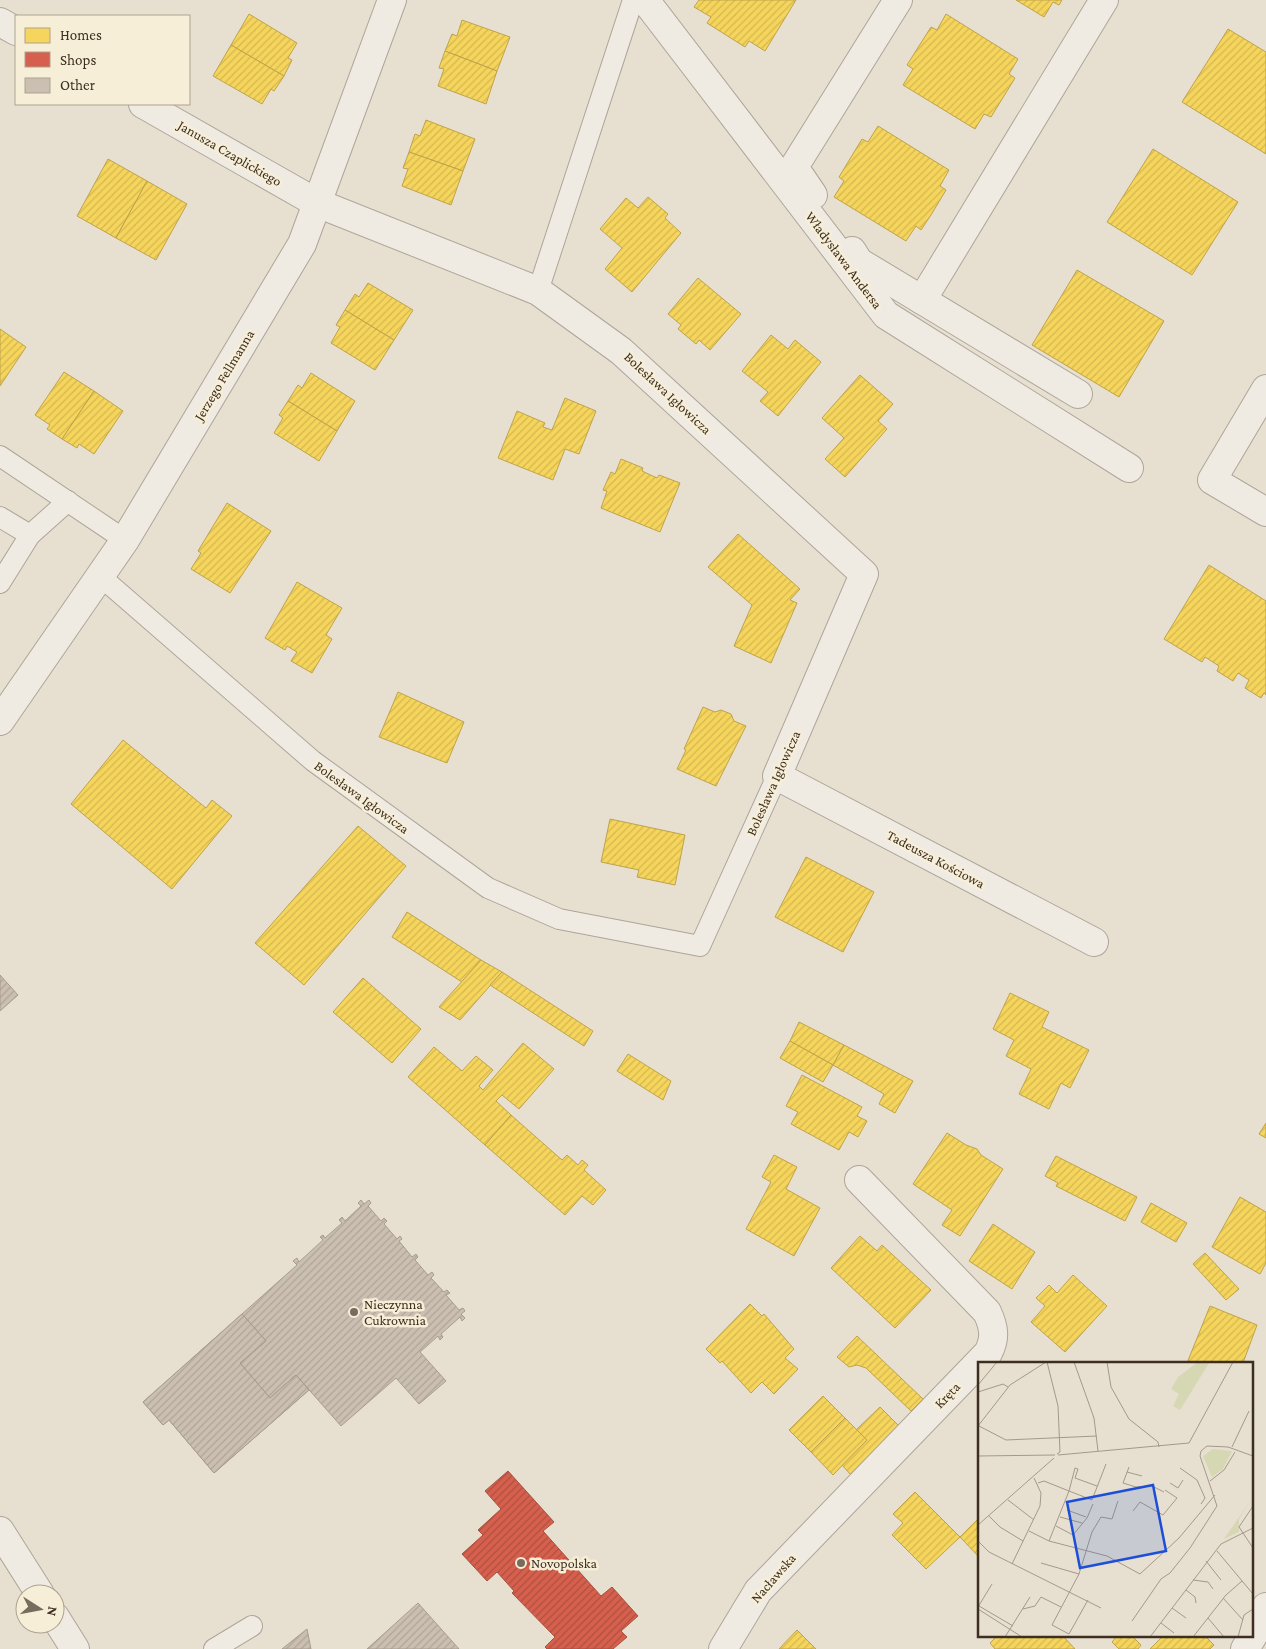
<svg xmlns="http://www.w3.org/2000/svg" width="1266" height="1649" font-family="'Crimson Pro',serif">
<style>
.homes{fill:url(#homes-hatch);stroke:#bea34a}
.shops{fill:url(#shops-hatch);stroke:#a85140}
.building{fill:url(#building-hatch);stroke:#a89c90}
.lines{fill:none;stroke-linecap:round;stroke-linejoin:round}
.service-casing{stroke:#ada599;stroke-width:22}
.minor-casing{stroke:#ada599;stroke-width:30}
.service{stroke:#efebe3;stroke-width:20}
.minor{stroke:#efebe3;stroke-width:28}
.poi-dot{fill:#786c5e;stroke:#f7eed8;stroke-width:2}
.labels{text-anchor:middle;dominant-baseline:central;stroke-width:5;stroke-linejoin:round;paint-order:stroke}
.street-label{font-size:14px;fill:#3d2e20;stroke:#f7eed8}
.poi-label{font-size:14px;fill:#3d2e20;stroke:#f7eed8;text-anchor:start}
.inset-road{fill:none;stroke:#a3998a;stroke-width:1}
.view{fill:#1d4ed8;fill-opacity:0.15;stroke:#1d4ed8;stroke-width:2.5}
.inset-edge{fill:none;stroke:#3d2e20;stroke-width:2.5}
</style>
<defs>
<pattern id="homes-hatch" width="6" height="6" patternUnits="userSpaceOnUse" patternTransform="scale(1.25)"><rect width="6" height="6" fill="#f6d55c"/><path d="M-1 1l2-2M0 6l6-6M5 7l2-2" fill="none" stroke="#d4b750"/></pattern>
<pattern id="shops-hatch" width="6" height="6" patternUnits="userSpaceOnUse" patternTransform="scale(1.25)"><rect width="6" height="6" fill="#d6604d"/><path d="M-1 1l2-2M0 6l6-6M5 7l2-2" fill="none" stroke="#af5040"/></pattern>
<pattern id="building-hatch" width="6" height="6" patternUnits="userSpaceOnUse" patternTransform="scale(1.25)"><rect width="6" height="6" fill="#cbbfb2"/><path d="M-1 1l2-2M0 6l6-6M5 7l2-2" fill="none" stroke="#afa499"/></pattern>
</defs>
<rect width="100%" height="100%" fill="#e7e0d1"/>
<g class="homes">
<polygon points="699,0 796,0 765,51 749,41 745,47 707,23 711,17 694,7"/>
<polygon points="1016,0 1062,0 1059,5 1053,2 1044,17"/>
<polygon points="249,14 297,43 288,58 292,60 284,76 231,45"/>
<polygon points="946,14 1018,59 1009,74 1015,78 991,117 984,114 975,129 903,85 913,69 907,65 931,27 937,30"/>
<polygon points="462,20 510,37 497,71 445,51 452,34 457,36"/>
<polygon points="1228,29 1266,52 1266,154 1182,102"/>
<polygon points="231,45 284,76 274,91 271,89 262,104 213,76"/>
<polygon points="445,51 497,71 486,104 438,86 444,69 439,68"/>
<polygon points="426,120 475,139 463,171 409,152 415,134 420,136"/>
<polygon points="878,126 949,170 940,186 946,190 931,215 921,230 916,226 906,241 834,197 844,181 839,177 862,139 868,142"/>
<polygon points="1153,149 1238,202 1192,275 1107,222"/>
<polygon points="409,152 463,171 451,205 402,186 408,169 403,168"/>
<polygon points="108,159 147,181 116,238 77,216"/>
<polygon points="147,181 187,204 156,260 116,238"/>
<polygon points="648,197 668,214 665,218 681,233 632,292 605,269 622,248 600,229 626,198 638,208"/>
<polygon points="1077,270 1164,321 1119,397 1032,345"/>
<polygon points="698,278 741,314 710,350 699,340 696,344 678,329 681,325 668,314"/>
<polygon points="368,283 413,310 394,340 345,310 355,294 359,297"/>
<polygon points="345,310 394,340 375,370 331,343 340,327 336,325"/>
<polygon points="0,329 26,347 0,386"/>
<polygon points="771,335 788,349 795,340 821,362 778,416 760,401 768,392 742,371"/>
<polygon points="64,372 94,391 62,439 47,429 50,425 35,415"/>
<polygon points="311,373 355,401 337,431 288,401 298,385 302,388"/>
<polygon points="860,375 893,404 878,421 887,429 845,477 825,459 844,438 822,418"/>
<polygon points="94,391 123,411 94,454 79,444 77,448 62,439"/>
<polygon points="565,398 596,411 579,454 565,449 553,480 498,458 517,411 545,423 543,427 552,430"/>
<polygon points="288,401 337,431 319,461 274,433 283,418 279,415"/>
<polygon points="621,459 643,468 642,471 657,478 659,475 680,483 660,532 601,508 607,491 603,490 611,472 615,474"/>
<polygon points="227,503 271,531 230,593 191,569 201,553 198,551"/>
<polygon points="738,534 800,589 790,600 797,603 771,663 734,646 752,605 708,567"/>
<polygon points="1209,565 1266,601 1266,695 1264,693 1261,698 1245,688 1249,680 1238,673 1233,681 1217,671 1219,666 1205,657 1202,662 1164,639"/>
<polygon points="297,582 342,608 326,635 332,639 312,673 291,661 297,652 287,646 285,650 265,638"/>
<polygon points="398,692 464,722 447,763 379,737"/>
<polygon points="703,707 715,712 721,710 731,714 734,721 746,726 716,786 677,769 686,750 684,749"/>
<polygon points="123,740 206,808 212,800 232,816 172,889 71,804"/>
<polygon points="610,819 685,835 675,885 637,877 639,870 601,862"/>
<polygon points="358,826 406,866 304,985 255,943"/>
<polygon points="806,857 874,892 843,952 775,917"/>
<polygon points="407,912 481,960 462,982 392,937"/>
<polygon points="481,960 502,972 460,1020 439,1007"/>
<polygon points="502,972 593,1031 584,1046 490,985"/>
<polygon points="363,978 421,1029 392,1063 333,1012"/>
<polygon points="1010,993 1049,1012 1042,1027 1089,1050 1070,1088 1061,1083 1049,1109 1019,1094 1031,1069 1006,1056 1014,1040 993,1029"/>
<polygon points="799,1022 844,1045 833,1065 790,1041"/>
<polygon points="790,1041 833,1065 823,1082 780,1058"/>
<polygon points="523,1043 554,1069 519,1109 502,1095 496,1101 511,1115 485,1145 408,1077 434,1047 462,1071 476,1056 493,1070 479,1086 483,1090"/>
<polygon points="844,1045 913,1081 895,1113 879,1104 884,1094 833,1065"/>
<polygon points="628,1054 671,1081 663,1100 617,1071"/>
<polygon points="802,1075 862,1107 857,1116 867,1121 858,1137 849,1132 839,1150 791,1124 798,1112 786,1106"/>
<polygon points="511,1115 562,1160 567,1155 578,1165 582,1160 588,1165 584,1170 606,1190 593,1205 582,1196 565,1215 485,1145"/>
<polygon points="1266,1123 1266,1138 1259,1134"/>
<polygon points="947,1133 966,1145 977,1149 981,1155 1003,1169 960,1236 942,1225 952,1210 913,1184"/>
<polygon points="774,1155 797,1167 786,1189 820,1208 794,1256 746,1229 771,1182 762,1177"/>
<polygon points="1056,1156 1137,1197 1125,1221 1056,1186 1058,1183 1045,1176"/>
<polygon points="1240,1197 1266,1212 1266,1263 1260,1274 1212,1247"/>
<polygon points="1151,1203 1187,1223 1176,1242 1141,1222"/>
<polygon points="993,1224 1035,1252 1012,1289 969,1261"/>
<polygon points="860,1236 877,1251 882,1245 931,1290 895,1328 831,1268"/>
<polygon points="1205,1253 1239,1289 1226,1300 1193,1264"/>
<polygon points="1073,1275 1107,1306 1065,1352 1031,1322 1045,1306 1036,1298 1049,1285 1057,1293"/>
<polygon points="750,1304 762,1316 764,1314 794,1349 785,1358 798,1369 774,1394 762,1382 751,1393 722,1361 720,1363 706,1349"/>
<polygon points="1210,1306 1257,1325 1243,1363 1187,1363"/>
<polygon points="857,1336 923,1399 911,1411 866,1368 857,1365 849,1367 837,1357"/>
<polygon points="823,1396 845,1418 811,1452 789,1430"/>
<polygon points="880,1407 900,1427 851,1475 842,1465 867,1440 856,1430"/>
<polygon points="845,1418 867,1440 833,1475 811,1452"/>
<polygon points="915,1492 960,1537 926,1569 892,1535 903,1523 893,1514"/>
<polygon points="980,1517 980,1558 960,1537"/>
<polygon points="797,1630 816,1649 779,1649"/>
<polygon points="998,1635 1062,1635 1075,1649 995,1649 990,1643"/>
<polygon points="1118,1635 1131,1635 1141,1645 1138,1649 1119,1649 1112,1642"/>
<polygon points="1164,1635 1208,1635 1206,1637 1214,1645 1210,1649 1150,1649"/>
</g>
<polygon class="shops" points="508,1471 554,1522 543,1531 601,1596 612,1587 638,1616 621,1631 627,1637 613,1649 547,1649 545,1647 555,1637 512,1593 514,1591 497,1572 487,1581 462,1554 483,1535 478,1530 501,1509 485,1491"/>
<g class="building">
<polygon points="0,975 18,995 0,1011"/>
<polygon points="361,1200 364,1204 369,1200 371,1203 368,1206 381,1221 384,1218 387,1221 384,1224 397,1239 400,1236 402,1239 399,1241 412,1257 416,1254 418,1257 415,1260 428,1275 432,1272 434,1275 431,1278 444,1292 447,1290 450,1293 446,1295 459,1310 463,1308 465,1311 461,1314 465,1318 462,1321 460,1317 441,1334 443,1337 440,1340 438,1336 420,1352 446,1381 419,1404 396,1378 341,1426 296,1375 270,1398 240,1363 266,1341 242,1314 297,1265 293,1261 297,1258 299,1262 323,1240 320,1237 323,1235 325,1238 342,1223 339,1220 342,1217 345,1221 361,1206 358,1203"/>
<polygon points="242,1314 266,1341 240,1363 270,1398 296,1375 309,1390 214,1473 169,1420 163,1425 143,1402"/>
<polygon points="242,1314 266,1341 240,1363 270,1398 296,1375 309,1390 214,1473 169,1420 163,1425 143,1402"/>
<polygon points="418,1603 459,1649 367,1649"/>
<polygon points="307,1629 311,1649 282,1649"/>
</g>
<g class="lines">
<defs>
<g id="service">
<polyline points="538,291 633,0"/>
<polyline points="0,456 125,540"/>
<polyline points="0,517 30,535"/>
<polyline points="100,576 313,761 488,888 559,919 700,946 777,776"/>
<polyline points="0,583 30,535 68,501"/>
<polyline points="214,1649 252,1626"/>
</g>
<g id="minor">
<polyline points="645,0 886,315 1129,468"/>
<polyline points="0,22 16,31"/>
<polyline points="143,104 317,203 538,291 621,351 864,574 777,776 1094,942"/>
<polyline points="813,195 794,167 898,0"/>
<polyline points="852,251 859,262 1078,394"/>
<polyline points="922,300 1104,0"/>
<polyline points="1266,389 1212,480 1266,512"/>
<polyline points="0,721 125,540 302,244 392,0"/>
<polyline points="0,1531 40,1594"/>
<polyline points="55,1617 75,1649"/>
<path d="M 723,1649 L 758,1591 L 988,1353 C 996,1338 994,1327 987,1312 L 859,1180"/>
<polyline points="1245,1649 1257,1629 1266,1607"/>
</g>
</defs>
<use href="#service" class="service-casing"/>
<use href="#minor" class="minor-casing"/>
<use href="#service" class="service"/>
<use href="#minor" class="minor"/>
</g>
<g class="poi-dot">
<circle cx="354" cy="1312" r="5"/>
<circle cx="521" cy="1563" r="5"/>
</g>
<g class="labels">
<g class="street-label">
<text transform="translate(230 153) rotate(30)">Janusza Czaplickiego</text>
<text transform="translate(844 260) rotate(53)">Władysława Andersa</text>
<text transform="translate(224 375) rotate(-59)">Jerzego Fellmanna</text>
<text transform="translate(668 393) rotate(43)">Bolesława Igłowicza</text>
<text transform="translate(773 783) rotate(-66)">Bolesława Igłowicza</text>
<text transform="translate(362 797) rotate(36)">Bolesława Igłowicza</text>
<text transform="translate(936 859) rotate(28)">Tadeusza Kościowa</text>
<text transform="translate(947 1395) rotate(-46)">Kręta</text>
<text transform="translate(773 1578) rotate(-49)">Nacławska</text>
</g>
<g class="poi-label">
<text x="364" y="1304">Nieczynna<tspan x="364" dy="16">Cukrownia</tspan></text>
<text x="531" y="1563">Novopolska</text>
</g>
</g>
<g transform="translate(978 1362)">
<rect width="275" height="275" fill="#e7e0d1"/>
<path d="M 220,0 L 231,1 L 202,48 L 195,44 L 201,32 L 193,27 L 200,15 Z" fill="#d6d7b3"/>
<path d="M 235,87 L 254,89 L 245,107 L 234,115 L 225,94 ZM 275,135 L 261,157 L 261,170 L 246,177 Z" fill="#d6d7b3"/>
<path class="inset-road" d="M 69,0 L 80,44 L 82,90 L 79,92M 96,0 L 116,56 L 120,89M 129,0 L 133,25 L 151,57 L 180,80 L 181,85M 0,23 L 19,0M 0,30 L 25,22 L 30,25M 0,64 L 32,23 L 68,0M 1,64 L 28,78 L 119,74M 254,85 L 271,49M 80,93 L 211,81 L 255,0M 0,94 L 77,93M 151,105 L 145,121 L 158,125 L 174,124 L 186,130M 202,106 L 219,118 L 227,136 L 223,142M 149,110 L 164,114M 232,119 L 246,108 L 257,90M 60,121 L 66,119 L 91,129 L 71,179M 192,121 L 200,126 L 205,118M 91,129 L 114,138 L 128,102M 91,129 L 97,106 L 100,107 L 97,116 L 119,124M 30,138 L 56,158M 275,144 L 261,165 L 275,186M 89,148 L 108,155M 155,149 L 162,140 L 185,153 L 199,136 L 187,128M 11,154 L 22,165 L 45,179M 82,155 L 104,161M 0,163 L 76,96M 78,164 L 95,173 L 109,156 L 115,142M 51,169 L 71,179 L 129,194 L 162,212 L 201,176 L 237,133M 0,179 L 11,190 L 123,246M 239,189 L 275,232M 228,199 L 243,218M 63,201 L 101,212M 34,202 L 62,144 L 63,131 L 56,116M 215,218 L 230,220 L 235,227M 208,228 L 217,235 L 218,241M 245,236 L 265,258M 110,238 L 91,272 L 74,263 L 101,212 L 114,170 L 123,155 L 134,157 L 140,139M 1,244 L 35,264M 0,245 L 14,222M 194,246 L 208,256M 0,247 L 44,275M 45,247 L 57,244 L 63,235 L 83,245M 230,256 L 246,275M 154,259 L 183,217 L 192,211 L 212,186 L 239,144 L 222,94 L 223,89 L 229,84 L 250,85 L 275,94M 183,261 L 196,271M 27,275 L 52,235M 172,275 L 243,182 L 275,166M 215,275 L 248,233 L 264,219M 260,275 L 266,253 L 275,247"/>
<path class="view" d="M 175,123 L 188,189 L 102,206 L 89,140 Z"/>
<rect width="275" height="275" class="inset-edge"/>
</g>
<rect x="15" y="15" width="175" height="90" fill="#f7eed8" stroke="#ada18e"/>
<rect x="25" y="28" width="25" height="15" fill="#f6d55c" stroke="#ada18e"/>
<text x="60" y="40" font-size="15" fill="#3d2e20">Homes</text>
<rect x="25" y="52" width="25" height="15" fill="#d6604d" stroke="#ada18e"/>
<text x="60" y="65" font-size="15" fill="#3d2e20">Shops</text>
<rect x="25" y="78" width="25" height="15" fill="#cbbfb2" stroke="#ada18e"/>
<text x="60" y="90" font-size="15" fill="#3d2e20">Other</text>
<g transform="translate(40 1609) rotate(101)"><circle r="24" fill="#f7eed8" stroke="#ada18e"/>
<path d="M0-4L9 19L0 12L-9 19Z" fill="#786c5e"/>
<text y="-8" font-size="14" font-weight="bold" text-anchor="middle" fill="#3d2e20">N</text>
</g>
</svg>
